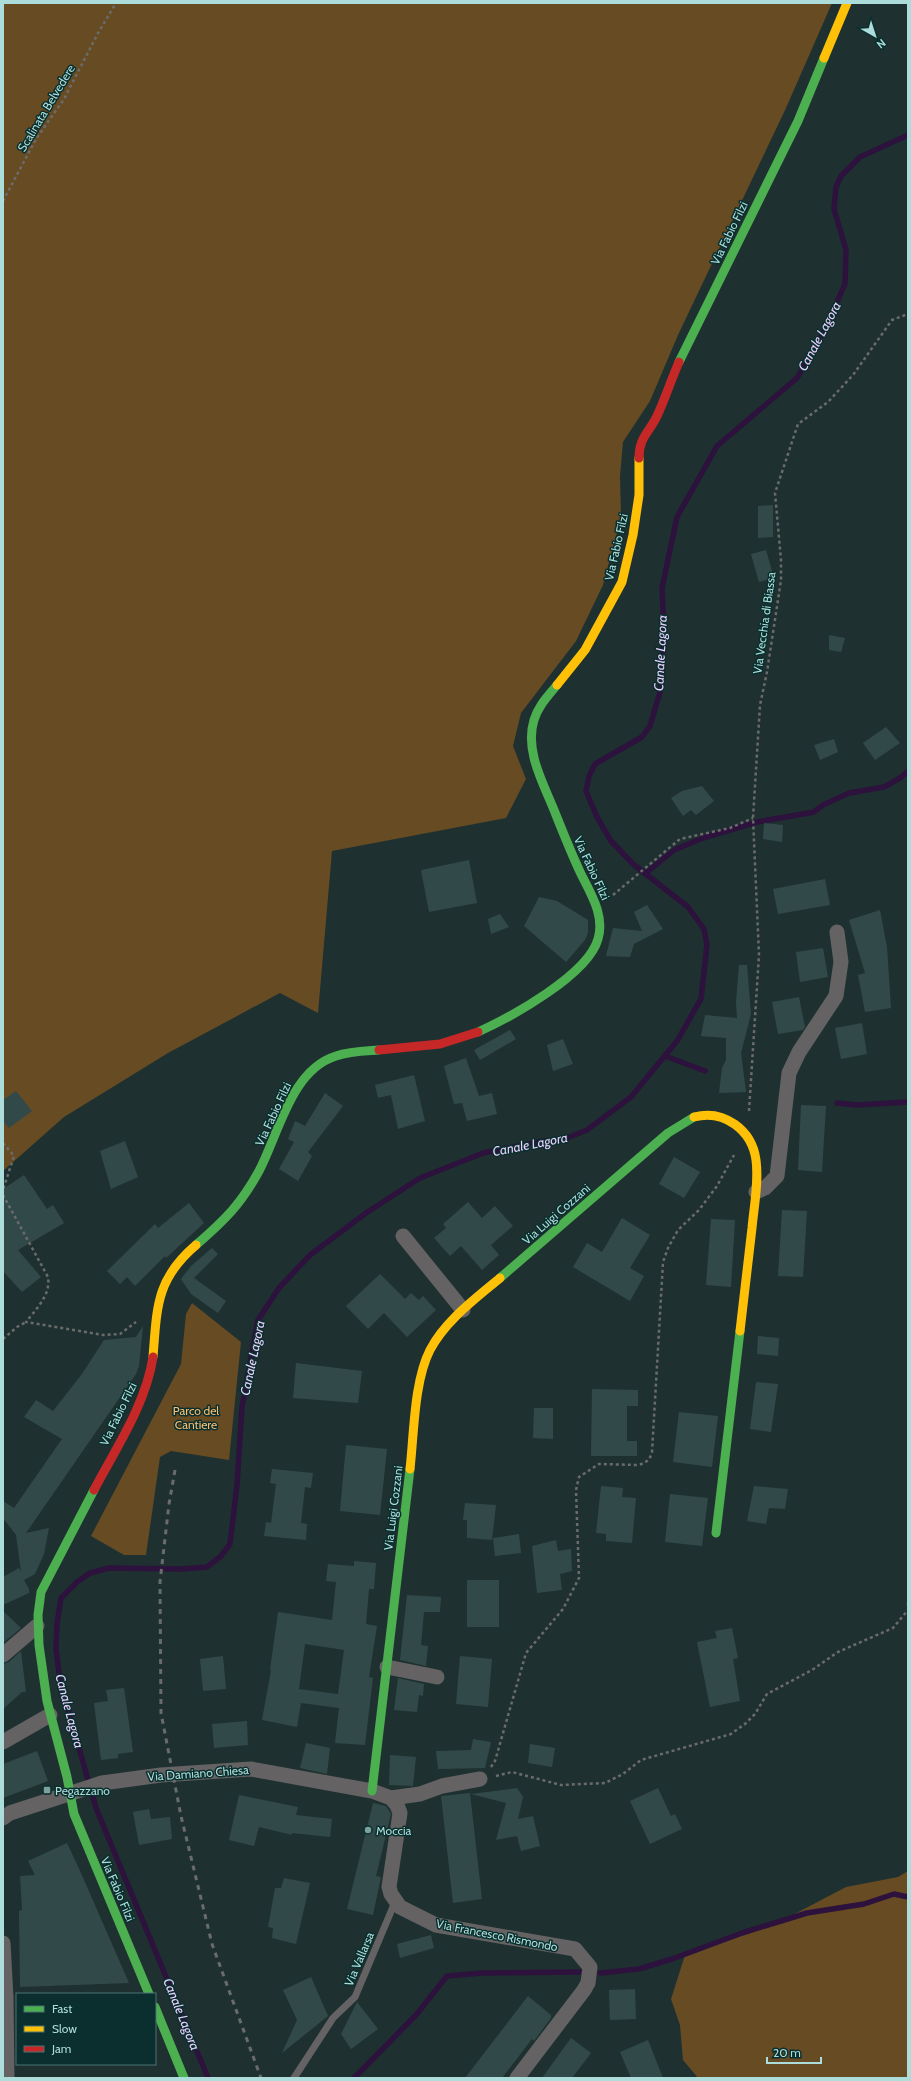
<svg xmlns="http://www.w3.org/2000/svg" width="911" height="2081" font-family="Cabin,sans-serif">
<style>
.green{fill:#674b23}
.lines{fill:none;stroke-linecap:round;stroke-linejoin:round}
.stream{stroke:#2c123c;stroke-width:5.5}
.building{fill:#32494a;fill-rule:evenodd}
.path{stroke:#6c6b6c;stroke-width:2.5;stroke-dasharray:3 3;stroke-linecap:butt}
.lane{stroke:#656263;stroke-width:7}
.street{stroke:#656263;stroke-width:15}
.fast{stroke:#4caf50;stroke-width:9}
.slow{stroke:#ffc107;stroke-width:9}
.jam{stroke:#c62828;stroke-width:9}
.rail{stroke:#696b6c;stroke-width:3;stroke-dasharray:5 5;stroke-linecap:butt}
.poi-dot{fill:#7aa19e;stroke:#0a2f2e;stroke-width:1.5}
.labels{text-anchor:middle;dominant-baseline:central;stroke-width:3;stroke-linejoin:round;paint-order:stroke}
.street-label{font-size:12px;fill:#acddda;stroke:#0a2f2e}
.park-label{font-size:12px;fill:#fbbf73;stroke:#0a2f2e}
.poi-label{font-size:12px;fill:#acddda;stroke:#0a2f2e;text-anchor:start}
.water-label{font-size:13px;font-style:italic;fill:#ebd0ff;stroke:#0a2f2e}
</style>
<rect width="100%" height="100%" fill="#1e3130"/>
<g class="green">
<polygon points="3,3 832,3 786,108 678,335 650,401 623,442 620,476 621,517 603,585 576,641 521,713 513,746 526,779 506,818 332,851 318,1013 280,993 168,1053 64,1117 3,1171"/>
<polygon points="192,1303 241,1342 229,1460 171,1451 160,1457 146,1555 124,1555 91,1536 181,1364 186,1314"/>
<polygon points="908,1871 908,2078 698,2078 683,2060 680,2025 671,1999 686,1952 787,1918 846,1887 898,1877"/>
</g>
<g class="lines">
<g class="stream">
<polyline points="645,874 674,850 703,838 757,822 814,812 823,805 849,793 884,787 900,778 908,771"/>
<polyline points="665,1056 705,1071"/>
<polyline points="837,1103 857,1105 908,1102"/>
<polyline points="600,1973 639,1969 672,1959 742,1933 807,1913 864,1904 894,1894 908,1897"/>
<polyline points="208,2078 96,1808 60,1681 56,1649 57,1624 61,1598 77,1582 90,1573 109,1568 182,1569 207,1567 221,1556 230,1544 237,1485 242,1407 258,1320 279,1288 310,1255 366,1213 420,1178 483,1153 543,1141 562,1140 587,1130 631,1097 677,1041 701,999 707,945 704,929 688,907 633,864 611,841 597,817 586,791 589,776 595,764 642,737 650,726 660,692 664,632 662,588 677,517 717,446 797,378 824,331 845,284 846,250 834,209 836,187 841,176 860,157 908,135"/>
<polyline points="354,2078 416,2015 447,1976 482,1973 580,1972"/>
</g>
</g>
<g class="building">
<polygon points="773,505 773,537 758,538 758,506"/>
<polygon points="766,550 774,578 759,582 751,554"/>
<polygon points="829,635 845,638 841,652 829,650"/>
<polygon points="886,727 900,743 875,760 863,743"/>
<polygon points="834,739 838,752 820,760 814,745"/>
<polygon points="702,786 714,801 696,815 691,810 683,816 671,798 682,791"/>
<polygon points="764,823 783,825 782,842 763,839"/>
<polygon points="469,860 477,903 429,912 421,870"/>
<polygon points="825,879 830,905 778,914 773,889"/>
<polygon points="539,897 557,901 588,920 588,933 585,940 566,962 524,926"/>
<polygon points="647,905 663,929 634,944 630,957 606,956 613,928 642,931 634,912"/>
<polygon points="880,910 887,947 891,1008 865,1012 858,975 865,973 849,920"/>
<polygon points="500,914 509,927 491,934 488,919"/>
<polygon points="823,948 828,977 800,982 796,952"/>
<polygon points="739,965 747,965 751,1014 741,1053 746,1092 719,1093 722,1068 726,1060 726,1038 701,1036 705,1015 737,1018 736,1002"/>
<polygon points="799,997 805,1027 803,1030 778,1034 772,1002"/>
<polygon points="862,1023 867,1054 841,1059 835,1028"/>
<polygon points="510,1030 516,1039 480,1060 474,1050"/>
<polygon points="563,1039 573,1064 553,1071 547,1045"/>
<polygon points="466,1058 479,1096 492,1093 497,1114 467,1121 462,1103 454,1104 444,1066"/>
<polygon points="414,1075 425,1121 398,1129 391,1095 378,1098 375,1085"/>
<polygon points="16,1091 32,1111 9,1128 3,1121 3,1100"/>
<polygon points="325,1093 343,1106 308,1152 312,1156 298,1181 279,1169 294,1142 288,1139 295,1121 305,1126"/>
<polygon points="801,1105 826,1106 822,1172 798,1170"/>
<polygon points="125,1141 138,1177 111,1189 100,1151"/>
<polygon points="674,1157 700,1172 684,1198 659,1184"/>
<polygon points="24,1175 47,1209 53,1205 64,1223 18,1250 41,1277 22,1292 3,1271 3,1189"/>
<polygon points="468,1202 482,1218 495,1206 513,1226 491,1245 499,1255 482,1270 461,1246 450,1256 434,1238 446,1228 443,1224"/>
<polygon points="189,1203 204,1223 166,1258 165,1256 135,1286 127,1277 120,1284 107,1271 155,1224 158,1228"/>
<polygon points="782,1210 807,1211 803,1277 778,1276"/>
<polygon points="622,1218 650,1235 630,1268 644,1276 630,1301 573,1267 587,1243 602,1252"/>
<polygon points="711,1219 735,1220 731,1287 706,1285"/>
<polygon points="212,1248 218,1254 194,1278 226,1301 218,1313 191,1294 181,1279 191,1266"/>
<polygon points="380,1274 405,1299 411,1293 419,1300 423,1296 436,1310 407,1337 384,1313 368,1329 346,1306"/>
<polygon points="143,1326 139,1366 136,1374 26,1533 49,1528 44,1554 35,1574 24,1580 29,1589 29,1593 3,1605 3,1577 19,1568 21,1572 16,1535 3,1518 3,1501 14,1508 62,1439 24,1417 36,1400 53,1411 82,1374 104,1340 136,1337"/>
<polygon points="758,1336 779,1338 778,1356 757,1354"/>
<polygon points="296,1363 362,1371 358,1403 293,1398"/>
<polygon points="756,1382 778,1384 771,1432 750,1429"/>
<polygon points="592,1389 638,1390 638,1406 627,1406 627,1441 637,1441 637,1456 591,1456"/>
<polygon points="534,1408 553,1408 553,1439 533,1438"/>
<polygon points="679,1412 718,1416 712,1467 673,1462"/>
<polygon points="346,1445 387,1449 380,1515 340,1511"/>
<polygon points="272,1469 313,1473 311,1488 305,1487 301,1523 307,1524 306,1540 264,1536 266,1522 271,1523 276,1484 270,1483"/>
<polygon points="601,1486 623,1488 622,1497 636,1498 632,1543 606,1541 606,1534 596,1533"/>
<polygon points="754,1486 788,1489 785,1509 769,1508 766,1524 747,1521"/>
<polygon points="670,1494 708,1498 702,1546 665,1542"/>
<polygon points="465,1503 496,1505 492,1540 467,1538 467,1520 463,1520"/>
<polygon points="519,1534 521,1553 495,1556 493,1538"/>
<polygon points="556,1540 558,1551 571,1549 572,1571 560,1574 562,1590 537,1593 532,1546"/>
<path d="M 354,1561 L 376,1563 L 374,1589 L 369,1589 L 366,1624 L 377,1626 L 369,1677 L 373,1678 L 365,1745 L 335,1743 L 339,1708 L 301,1703 L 297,1727 L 262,1720 L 271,1670 L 270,1670 L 278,1612 L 332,1620 L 336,1582 L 326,1581 L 328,1564 L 354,1566 ZM 305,1644 L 344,1650 L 338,1694 L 299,1689 Z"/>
<rect x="467" y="1580" width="32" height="47"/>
<polygon points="407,1595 441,1597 440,1612 424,1612 421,1645 428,1646 426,1666 400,1660"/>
<polygon points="3,1611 21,1628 3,1643"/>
<polygon points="732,1628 738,1658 733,1659 740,1701 710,1707 697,1642 717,1638 715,1631"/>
<polygon points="21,1651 26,1692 22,1692 3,1709 3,1664 9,1662"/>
<polygon points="223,1656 226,1689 203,1691 200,1659"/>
<polygon points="460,1656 492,1659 488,1707 456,1704"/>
<polygon points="398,1678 424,1684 423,1696 419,1695 417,1712 394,1710"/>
<polygon points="124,1688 133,1752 118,1754 118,1758 101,1760 94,1703 108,1701 106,1690"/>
<polygon points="247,1721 248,1745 214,1748 212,1724"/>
<polygon points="473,1739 491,1742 485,1768 438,1769 436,1751 471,1750"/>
<polygon points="306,1743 330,1748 327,1774 300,1768"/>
<polygon points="530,1744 555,1748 552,1767 528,1763"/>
<polygon points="37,1751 48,1781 3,1798 3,1764"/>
<polygon points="390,1755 416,1757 413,1786 389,1785"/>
<polygon points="517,1788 523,1797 518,1819 533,1816 540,1846 521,1851 517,1836 496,1840 506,1803 471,1794"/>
<polygon points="658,1788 671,1816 675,1814 682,1829 650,1844 630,1801"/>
<polygon points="470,1793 482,1899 453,1903 441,1796"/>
<polygon points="239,1795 298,1807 296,1815 332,1819 330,1837 292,1833 292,1835 259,1827 254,1846 229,1840"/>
<polygon points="373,1803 386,1806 391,1814 376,1876 381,1877 373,1915 347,1909"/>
<polygon points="149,1809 151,1819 170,1817 172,1839 139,1845 133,1812"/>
<polygon points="67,1843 81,1873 129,1983 20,1987 19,1911 22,1910 20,1876 35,1875 28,1861"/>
<polygon points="284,1878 310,1883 296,1944 272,1938 273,1928 268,1927 275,1888 281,1888"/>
<polygon points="431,1935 434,1948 400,1958 397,1944"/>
<polygon points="311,1977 328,2016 282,2053 297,2020 283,1990"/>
<polygon points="635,1989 636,2019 610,2020 609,1990"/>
<polygon points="528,1996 551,2015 551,2018 534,2041 532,2039 502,2078 465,2078"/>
<polygon points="357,2002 378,2029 351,2049 341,2034"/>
<polygon points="571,2038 591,2053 572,2078 542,2078"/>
<polygon points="648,2040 663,2078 631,2078 620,2052"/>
</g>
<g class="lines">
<g class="path">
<polyline points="3,201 36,139 64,99 98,33 116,3"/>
<polyline points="613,895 680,839 730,828 753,818"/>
<polyline points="749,1111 759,955 753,818 760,705 767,672 781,580 781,560 775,493 798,424 828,402 853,375 892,320 908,314"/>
<polyline points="3,1143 14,1156 3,1190"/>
<path d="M 3,1195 L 48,1277 C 51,1295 36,1309 26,1322 L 103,1335 L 120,1334 L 136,1322"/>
<polyline points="3,1339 17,1327 26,1322"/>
<polyline points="908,1602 908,1607"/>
<path d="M 491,1767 L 495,1761 L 526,1653 L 563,1609 L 579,1578 L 576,1490 L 579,1477 L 599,1464 L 638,1465 C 646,1463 650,1460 652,1452 L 663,1262 L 668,1248 L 678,1230 L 699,1210 L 717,1186 L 734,1155"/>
<polyline points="496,1776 512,1772 561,1785 605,1783 623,1774 641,1760 731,1734 745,1724 755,1714 767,1694 812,1670 838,1652 893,1628 908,1610"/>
</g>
<polyline class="lane" points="294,2078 333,2018 355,1997 395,1902"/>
<g class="street">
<polyline points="756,1192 765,1188 777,1176 789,1073 799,1052 836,996 841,962 837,932"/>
<polyline points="403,1236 463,1310"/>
<polyline points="3,1655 37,1626"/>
<polyline points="387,1667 437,1677"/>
<polyline points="3,1742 50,1715"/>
<polyline points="391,1798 420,1794 442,1786 480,1779"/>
<polyline points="3,1818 10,1813 102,1783 161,1775 251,1769 372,1791 391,1798 397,1805 400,1813 389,1887 391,1894 400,1907 436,1925 575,1949 590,1967 588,1983 584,1990 517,2078"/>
<polyline points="3,1943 6,1998 7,2078"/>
</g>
<g class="fast">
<polyline points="679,362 798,121 824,58"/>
<path d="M 478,1032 C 511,1017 588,975 598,939 C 605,916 591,894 581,874 C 572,855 564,835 556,815 C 545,786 524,752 534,720 C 538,706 548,696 557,685"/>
<path d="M 196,1245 C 225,1220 241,1204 259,1171 C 279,1133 291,1070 336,1056 C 350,1051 365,1051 379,1050"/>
<polyline points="500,1278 668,1133 694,1117"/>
<polyline points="94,1490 41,1592 38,1615 39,1645 47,1701 67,1777 74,1814 149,1994"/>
<polyline points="716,1533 740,1331"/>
<polyline points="372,1791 410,1469"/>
<polyline points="155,2007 184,2078"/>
</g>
<g class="slow">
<polyline points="824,58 847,3"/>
<polyline points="557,685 585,650 622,582 633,535 639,495 639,458"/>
<path d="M 694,1117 C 724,1109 752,1130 756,1160 C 759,1182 754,1206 752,1228 C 748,1262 744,1297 740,1331"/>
<path d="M 153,1357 C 157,1307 156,1279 196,1245"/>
<path d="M 410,1469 C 414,1434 414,1381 430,1350 C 445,1321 475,1299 500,1278"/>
</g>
<g class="jam">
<path d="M 639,458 C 639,437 649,433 657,416 C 665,399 671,380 679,362"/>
<polyline points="379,1050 440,1044 478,1032"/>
<path d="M 94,1490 C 116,1448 146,1404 153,1357"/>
</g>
<polyline class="rail" points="175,1470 169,1504 160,1582 161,1713 181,1816 212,1944 261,2078"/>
</g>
<g class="poi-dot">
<rect x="43" y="1786" width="8" height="8" rx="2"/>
<circle cx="368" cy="1830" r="4"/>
</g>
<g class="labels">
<g class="street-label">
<text transform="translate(46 108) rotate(-59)">Scalinata Belvedere</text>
<text transform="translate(729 233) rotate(-64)">Via Fabio Filzi</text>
<text transform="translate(616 547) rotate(-77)">Via Fabio Filzi</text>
<text transform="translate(764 623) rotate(-82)">Via Vecchia di Biassa</text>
<text transform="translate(592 868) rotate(65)">Via Fabio Filzi</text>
<text transform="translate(273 1114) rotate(-65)">Via Fabio Filzi</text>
<text transform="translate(556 1214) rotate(-41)">Via Luigi Cozzani</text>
<text transform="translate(118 1414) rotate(-64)">Via Fabio Filzi</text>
<text transform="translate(393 1508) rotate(-83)">Via Luigi Cozzani</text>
<text transform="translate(198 1773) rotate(-4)">Via Damiano Chiesa</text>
<text transform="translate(118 1889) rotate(67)">Via Fabio Filzi</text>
<text transform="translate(497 1935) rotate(11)">Via Francesco Rismondo</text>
<text transform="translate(359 1959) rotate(-67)">Via Vallarsa</text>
</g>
<g class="park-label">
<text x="196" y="1410">Parco del<tspan x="196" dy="14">Cantiere</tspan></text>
</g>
<g class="poi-label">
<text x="55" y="1790">Pegazzano</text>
<text x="376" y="1830">Moccia</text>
</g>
<g class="water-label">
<text transform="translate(819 336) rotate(-62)">Canale Lagora</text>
<text transform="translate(660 653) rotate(-87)">Canale Lagora</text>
<text transform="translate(530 1144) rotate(-11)">Canale Lagora</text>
<text transform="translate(252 1358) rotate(-78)">Canale Lagora</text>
<text transform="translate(70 1711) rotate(75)">Canale Lagora</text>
<text transform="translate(182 2014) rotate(68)">Canale Lagora</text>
</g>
</g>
<rect width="911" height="2081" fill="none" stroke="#acddda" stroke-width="8"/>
<rect x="16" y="1993" width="140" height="72" fill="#0a2f2e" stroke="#4b7573"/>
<rect x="24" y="2006" width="20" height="6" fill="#4caf50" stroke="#4b7573"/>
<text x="52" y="2013" font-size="12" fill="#acddda">Fast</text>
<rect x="24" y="2026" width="20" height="6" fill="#ffc107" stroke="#4b7573"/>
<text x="52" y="2033" font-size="12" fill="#acddda">Slow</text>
<rect x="24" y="2046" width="20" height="6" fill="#c62828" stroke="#4b7573"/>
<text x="52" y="2053" font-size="12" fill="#acddda">Jam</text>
<g transform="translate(875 36) rotate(141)" stroke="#0a2f2e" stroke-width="3" paint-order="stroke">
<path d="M0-3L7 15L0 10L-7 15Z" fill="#acddda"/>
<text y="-6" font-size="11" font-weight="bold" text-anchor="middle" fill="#acddda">N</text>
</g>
<path d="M767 2057v6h54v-6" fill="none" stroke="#acddda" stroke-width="2"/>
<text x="773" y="2057" font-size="12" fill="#acddda" stroke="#0a2f2e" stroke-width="3" paint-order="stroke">20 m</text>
</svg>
